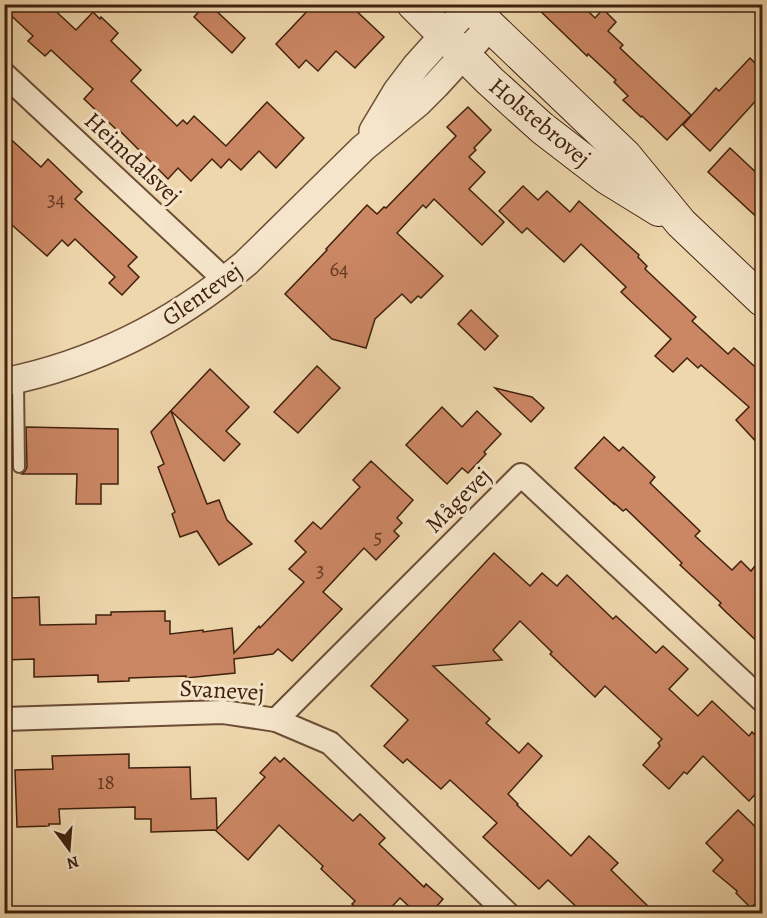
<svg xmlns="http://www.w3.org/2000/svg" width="767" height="918" font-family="Alegreya,serif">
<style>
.building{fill:#cb8663;stroke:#40210e;stroke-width:1.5}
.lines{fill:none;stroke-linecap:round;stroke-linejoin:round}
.service-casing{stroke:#6c4e36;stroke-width:14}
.minor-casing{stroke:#6c4e36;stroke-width:26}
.tertiary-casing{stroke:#6c4e36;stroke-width:30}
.secondary-casing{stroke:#40210e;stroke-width:34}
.service{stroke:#f5e5ca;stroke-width:10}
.minor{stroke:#f5e5ca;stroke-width:22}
.tertiary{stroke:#f5e5ca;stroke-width:27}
.secondary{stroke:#f5e5ca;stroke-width:32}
.labels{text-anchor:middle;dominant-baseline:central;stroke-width:6;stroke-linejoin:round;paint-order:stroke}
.number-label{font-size:21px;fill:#633a23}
.street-label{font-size:24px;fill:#40210e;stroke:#f5e5ca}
</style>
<rect width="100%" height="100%" fill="#efd7ad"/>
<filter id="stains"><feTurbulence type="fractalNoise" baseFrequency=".00333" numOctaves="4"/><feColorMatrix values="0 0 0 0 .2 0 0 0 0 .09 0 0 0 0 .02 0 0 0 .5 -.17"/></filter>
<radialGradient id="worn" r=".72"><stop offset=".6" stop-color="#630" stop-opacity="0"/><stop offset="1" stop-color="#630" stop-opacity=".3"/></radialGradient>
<g class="building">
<polygon points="4,4 48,4 76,30 93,12 100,19 101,17 118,33 111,41 141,70 131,81 177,126 183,120 187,124 194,116 226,146 267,102 304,138 276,168 259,151 241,170 229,159 221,168 212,159 191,181 178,168 168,179 120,131 119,132 84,99 93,89 51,50 45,56 28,41 33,36 4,9"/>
<polygon points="206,4 209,4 245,38 232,53 194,17"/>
<polygon points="314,4 349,4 384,37 355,68 336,51 318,71 306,60 299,68 276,44"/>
<polygon points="533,4 581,4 595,18 603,9 616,22 608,31 623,45 620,48 691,115 667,140 642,116 641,117 623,100 628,96 614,82 616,80 588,54 587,56"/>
<polygon points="750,58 762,70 762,94 710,151 683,125 716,88 719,91"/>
<polygon points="468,107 491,130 474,148 476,150 469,157 485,172 469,189 504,222 482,245 434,199 426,208 423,205 397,233 443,276 421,298 418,296 411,303 402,294 375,319 366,348 332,339 285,294 327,250 326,249 367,205 377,214 384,207 386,208 456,136 447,127"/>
<polygon points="4,133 41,167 48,159 82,192 75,199 137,257 128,266 139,277 122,295 109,283 115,277 75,239 68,246 62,240 47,256 4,218"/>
<polygon points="730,148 762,178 762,222 708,172"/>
<polygon points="523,186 538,200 547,191 570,212 579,201 639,255 638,257 647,266 645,269 696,317 692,321 728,354 734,348 762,373 762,448 736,420 749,407 701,365 698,368 687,358 673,372 655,356 671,339 621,292 626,287 581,244 564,262 527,228 522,233 499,211"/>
<polygon points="471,310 498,336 485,350 458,324"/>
<polygon points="317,366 340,388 298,433 274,412"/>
<polygon points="210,369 249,407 226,431 240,444 224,461 171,411 207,504 219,500 227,520 252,544 219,565 197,531 180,537 172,514 175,512 158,467 164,464 151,432"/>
<polygon points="495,388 532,397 544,408 531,422"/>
<polygon points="442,407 462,427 477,411 501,434 484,452 486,454 468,473 462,468 447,484 406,445"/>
<polygon points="26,427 118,429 118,484 101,484 101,504 76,504 77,474 22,474 25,471 27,467"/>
<polygon points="604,437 619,451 623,447 655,477 650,483 700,531 695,536 732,570 741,561 751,571 762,557 762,646 727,613 719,605 721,603 680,565 682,563 626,509 623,511 614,503 614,504 575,468"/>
<polygon points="371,461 413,500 397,518 402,523 394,531 399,536 376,560 364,548 323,592 342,609 292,661 278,649 273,654 234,659 235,673 186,678 186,676 129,678 129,681 98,682 98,675 34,677 34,659 4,660 4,614 11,614 11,598 39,597 40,625 96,624 96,615 111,615 111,612 165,611 165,621 170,621 170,634 203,630 203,632 232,628 234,653 259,626 260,628 304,582 289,569 306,552 295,541 313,522 321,529 360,487 353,480"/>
<polygon points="494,553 530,586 542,573 557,586 567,575 613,619 616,616 656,653 663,646 688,669 669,689 698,716 712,701 749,736 752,732 762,742 762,787 749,801 703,756 687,774 684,772 669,789 643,765 660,746 658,743 662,739 605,686 595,697 550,654 552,652 520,621 493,650 502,660 433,666 490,719 486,723 519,753 528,743 542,756 508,794 518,804 517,805 571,856 589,836 618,863 611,870 656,914 584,914 548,880 539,889 483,837 497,823 450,780 441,789 407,759 403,763 384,746 408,720 371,686"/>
<polygon points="129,754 129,768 190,767 191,799 216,798 217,829 265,777 260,773 275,757 280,762 284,758 353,821 360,814 385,838 379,844 424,887 426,884 443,899 430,914 417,914 400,898 385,914 362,914 352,904 355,901 321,869 323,866 279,825 248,860 215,830 151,832 151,819 135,819 135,807 59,809 60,824 49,824 49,826 17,827 15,770 53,769 52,756"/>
<polygon points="738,810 762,833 762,896 751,908 736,893 737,891 713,871 723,860 706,843"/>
</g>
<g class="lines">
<defs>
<polyline id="service" points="18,380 19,467"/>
<g id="minor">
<polyline points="4,74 226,281"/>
<polyline points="4,719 223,712 276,720 330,743 508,914"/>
<polyline points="276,720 521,475 762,700"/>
</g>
<g id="tertiary">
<polyline points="373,131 397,91 416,66 469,7"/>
<path d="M 4,382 C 94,364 176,322 246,263 L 363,148 L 418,103 L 436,85 L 490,26"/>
</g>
<g id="secondary">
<polyline points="413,4 490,81 542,128 607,178 659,210"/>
<polyline points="467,4 625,155 681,223 762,300"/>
</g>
</defs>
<use href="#service" class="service-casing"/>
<use href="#minor" class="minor-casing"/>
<use href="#tertiary" class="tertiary-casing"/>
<use href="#secondary" class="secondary-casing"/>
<use href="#service" class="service"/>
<use href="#minor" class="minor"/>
<use href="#tertiary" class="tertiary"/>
<use href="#secondary" class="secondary"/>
</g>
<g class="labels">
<g class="number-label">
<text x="56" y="199">34</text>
<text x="339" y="269">64</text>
<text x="378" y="537">5</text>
<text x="320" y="570">3</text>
<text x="106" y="782">18</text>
</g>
<g class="street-label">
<text transform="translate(540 122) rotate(40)">Holstebrovej</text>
<text transform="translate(133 158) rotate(43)">Heimdalsvej</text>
<text transform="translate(202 294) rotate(-35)">Glentevej</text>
<text transform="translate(458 500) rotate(-45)">Mågevej</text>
<text transform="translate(222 690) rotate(3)">Svanevej</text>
</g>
</g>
<rect width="767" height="918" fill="none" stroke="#efd7ad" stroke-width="24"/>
<rect x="6" y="6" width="755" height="906" fill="none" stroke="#40210e" stroke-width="3"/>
<rect x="12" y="12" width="743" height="894" fill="none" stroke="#40210e" stroke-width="1.5"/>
<g transform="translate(69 849) rotate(164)" stroke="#f5e5ca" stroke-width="4.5" paint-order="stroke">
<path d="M0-4.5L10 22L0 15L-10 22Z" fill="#40210e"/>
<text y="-9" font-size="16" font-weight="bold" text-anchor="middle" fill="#40210e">N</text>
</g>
<rect width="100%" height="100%" filter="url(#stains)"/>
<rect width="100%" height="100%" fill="url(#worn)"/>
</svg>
